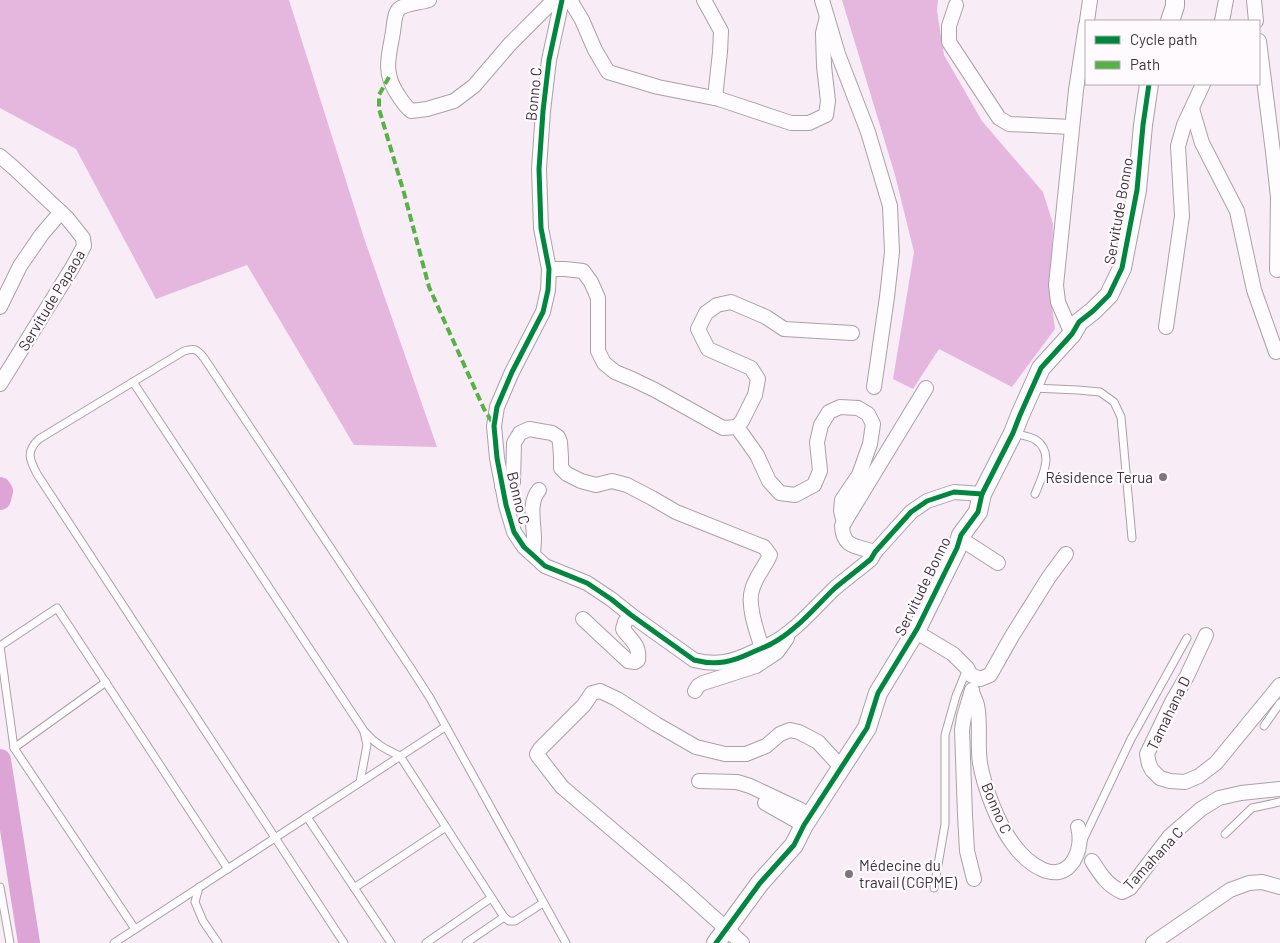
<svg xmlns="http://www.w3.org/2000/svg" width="1280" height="943" font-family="Barlow,sans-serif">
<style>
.forest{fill:#e5b7df}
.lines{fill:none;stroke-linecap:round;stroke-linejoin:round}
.river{stroke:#dda5d6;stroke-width:22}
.service-casing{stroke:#aaa1a8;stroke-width:9}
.minor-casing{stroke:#aaa1a8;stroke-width:16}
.tertiary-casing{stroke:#aaa1a8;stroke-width:20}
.service{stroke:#fefcfe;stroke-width:7}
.minor{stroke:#fefcfe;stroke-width:14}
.tertiary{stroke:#fefcfe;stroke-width:18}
.quiet{stroke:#57b246;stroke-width:4;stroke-dasharray:8 4;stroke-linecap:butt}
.cycleway-casing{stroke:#fffafe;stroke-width:8}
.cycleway{stroke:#00873e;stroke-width:5}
.poi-dot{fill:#7e747c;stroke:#fffafe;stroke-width:2}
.labels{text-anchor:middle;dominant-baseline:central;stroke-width:4.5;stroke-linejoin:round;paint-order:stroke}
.street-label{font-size:15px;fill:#3c343b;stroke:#fffafe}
.poi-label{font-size:15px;fill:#3c343b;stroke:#fffafe;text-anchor:end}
</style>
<rect width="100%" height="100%" fill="#f8ecf6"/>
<g class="forest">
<polygon points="0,0 289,0 364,238 437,447 354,445 247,265 156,299 76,149 0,108"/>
<polygon points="842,0 938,0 937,11 944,55 982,121 1043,192 1053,224 1051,299 1055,329 1012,387 939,349 913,389 893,379 914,252 895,175"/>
</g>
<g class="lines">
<g class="river">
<polyline points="0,488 2,491 0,499"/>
<polyline points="0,760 29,943"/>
</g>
<defs>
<g id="service">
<path d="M 133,382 L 364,731 C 375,744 385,749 400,756 L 504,917 L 509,921 L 515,921 L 543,903"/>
<polyline points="1033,388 1078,390 1100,392 1114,402 1121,417 1132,538"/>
<path d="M 1013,433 C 1020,435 1030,436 1036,440 C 1055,453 1042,477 1035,494"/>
<polyline points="106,682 14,748 135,929"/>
<polyline points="1264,726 1280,703"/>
<polyline points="14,748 0,646 57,608 228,869"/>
<polyline points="360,782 367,745 364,732"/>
<polyline points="307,817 391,943"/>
<polyline points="1225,834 1252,808 1280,802"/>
<polyline points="1083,840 1131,739 1187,638"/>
<polyline points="0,887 10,943"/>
<polyline points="199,887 195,902 203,921 218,943"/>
<polyline points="354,888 446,827"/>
<polyline points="934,888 945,824 945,735 956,696 967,669"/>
<polyline points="114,943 445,727"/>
<path d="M 344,943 L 37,474 C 29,459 26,451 39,439 L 184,351 C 195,348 197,349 204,358 L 412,670 L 430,698 L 566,943"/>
<polyline points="426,943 491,898"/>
<polyline points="466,943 504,917"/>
</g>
<g id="minor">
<path d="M 429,0 C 420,3 406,3 399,9 C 394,14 394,26 393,32 C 389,56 383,70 396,92 C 401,99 404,105 411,111 L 427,109 L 454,101 L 474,86 L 510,44 L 554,0"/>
<path d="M 562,0 L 549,60 L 543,111 L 539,169 L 541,228 L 549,269 L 548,290 L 543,312 L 512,372 L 497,407 L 494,426 L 497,458 L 506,505 L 514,532 L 524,547 L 533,555 L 545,566 L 587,583 L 611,599 L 631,615 L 694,660 C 717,666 732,662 753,652 C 759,649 766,647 771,644 C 795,632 816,606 835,588 C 847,578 859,569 871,559 L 875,552 L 911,512 L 927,501 L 954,492 L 982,494"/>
<polyline points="570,0 582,20 595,50 608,72 658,87 719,99 791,123 809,123 826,115 828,101 824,66 823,33 827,17"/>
<polyline points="704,0 721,31 720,52 715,98"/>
<polyline points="822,0 838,54 868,132 890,206 892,252 887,297 874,387"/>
<polyline points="1254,0 1256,21"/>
<polyline points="956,5 949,26 949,42 999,118 1009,124 1071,127"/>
<polyline points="1087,21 1090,0"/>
<polyline points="1222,21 1226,0"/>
<polyline points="1259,41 1273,152 1278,197 1277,270"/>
<polyline points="1192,109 1202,143 1237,211 1254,290 1276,352"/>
<polyline points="0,156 14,168 67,218 83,238 84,246 72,268 0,384"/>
<polyline points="549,269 565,269 583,271 591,282 598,298 598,351 604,363 615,372 632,379 655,390 723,428 737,427 742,421 755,395 758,379 751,368 708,349 698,329 706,313 717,305 731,302 766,317 784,329 852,333"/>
<polyline points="0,307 20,266 42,234 61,212"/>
<polyline points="1166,327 1182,216 1178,146 1184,125 1203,84"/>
<polyline points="1072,334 1058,302 1056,285 1076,90 1086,25"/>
<polyline points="737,427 757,455 769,481 780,493 795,495 814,485 820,471 817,442 821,425 829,412 840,407 858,408 868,414 873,424 870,444 859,475 842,500 841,511 844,523"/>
<path d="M 502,486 L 511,485 L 513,482 L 514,443 L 520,433 L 529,429 L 552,433 L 558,437 L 560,442 L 561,457 L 561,468 L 567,474 L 581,481 L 596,485 L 612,481 L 627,485 L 652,498 L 676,512 L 764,547 L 770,555 C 765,567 755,577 752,590 C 747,605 757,633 762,648"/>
<polyline points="961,535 964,541 998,563"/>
<path d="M 875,552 C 858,546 843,549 842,526 L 926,388"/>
<path d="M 533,555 C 533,550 534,544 534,539 C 534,523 528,503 539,490"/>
<path d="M 583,619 L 628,661 L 635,662 L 638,660 C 640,644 631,641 623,629 L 625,622 L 631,615"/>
<polyline points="917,629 923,636 953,654 967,668 971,675 980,679 990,675 1012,636 1049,577 1066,554"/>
<polyline points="1206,635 1187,676 1172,702 1147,754 1149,764 1152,770 1160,778 1170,781 1185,782 1199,776 1216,763 1280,685"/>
<polyline points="972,690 964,717 962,730 965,815 967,851 974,879"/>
<polyline points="695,691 698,686 703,683 756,666 777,652 787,638"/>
<path d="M 972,691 C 973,696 976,701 977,705 C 981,724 977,744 980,763 C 984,787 998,824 1013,844 C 1026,862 1057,888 1074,860 C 1080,849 1081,838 1078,827"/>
<polyline points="699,781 737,782 750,786 799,809 810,816"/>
<polyline points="765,803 804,825"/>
<path d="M 1092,861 C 1101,875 1107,885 1122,892 L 1130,888 L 1170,836 L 1201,809 L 1219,798 L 1241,793 L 1280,789"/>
<polyline points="742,943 680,887 562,787 538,756 537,754 540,749 584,705 592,693 600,691 617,699 656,724 696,747 725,754 746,754 766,746 780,734 790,730 799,732 818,742 841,767"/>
<polyline points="1153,943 1230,890 1249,883 1262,882 1280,887"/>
</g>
<g id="tertiary">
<polyline points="1170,21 1175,6 1175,0"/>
<polyline points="716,943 760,883 794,845 804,825 867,728 878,693 917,629 957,548 961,535 978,512 982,494 1013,433 1020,415 1041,368 1072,334 1079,322 1093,311 1109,295 1122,268 1137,190 1143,125 1149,84"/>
</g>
</defs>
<use href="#service" class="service-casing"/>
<use href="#minor" class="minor-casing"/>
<use href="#tertiary" class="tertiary-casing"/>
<use href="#service" class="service"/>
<use href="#minor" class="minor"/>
<use href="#tertiary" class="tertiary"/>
<polyline class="quiet" points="389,77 379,95 379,109 404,193 429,287 484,409 494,425"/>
<defs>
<g id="cycleway">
<path d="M 562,0 L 549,60 L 543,111 L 539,169 L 541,228 L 549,269 L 548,290 L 543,312 L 512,372 L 497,407 L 494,426 L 497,458 L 506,505 L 514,532 L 524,547 L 533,555 L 545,566 L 587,583 L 611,599 L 631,615 L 694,660 C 717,666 732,662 753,652 C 759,649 766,647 771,644 C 795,632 816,606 835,588 C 847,578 859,569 871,559 L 875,552 L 911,512 L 927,501 L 954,492 L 982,494"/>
<polyline points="716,943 760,883 794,845 804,825 867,728 878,693 917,629 957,548 961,535 978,512 982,494 1013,433 1020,415 1041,368 1072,334 1079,322 1093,311 1109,295 1122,268 1137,190 1143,125 1149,84"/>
</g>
</defs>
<use href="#cycleway" class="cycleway-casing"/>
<use href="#cycleway" class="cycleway"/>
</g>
<g class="poi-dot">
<circle cx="1163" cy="477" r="5"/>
<circle cx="849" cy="874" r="5"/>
</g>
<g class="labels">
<g class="street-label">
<text transform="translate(533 94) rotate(-84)">Bonno C</text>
<text transform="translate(1118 211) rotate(-80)">Servitude Bonno</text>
<text transform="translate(51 300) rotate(-59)">Servitude Papaoa</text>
<text transform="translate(519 498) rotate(76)">Bonno C</text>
<text transform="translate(922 586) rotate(-64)">Servitude Bonno</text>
<text transform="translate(1168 713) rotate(-64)">Tamahana D</text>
<text transform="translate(997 808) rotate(67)">Bonno C</text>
<text transform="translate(1153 858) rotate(-47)">Tamahana C</text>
</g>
<g class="poi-label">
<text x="1153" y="477">Résidence Terua</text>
<text x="859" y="865" text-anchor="start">Médecine du<tspan x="859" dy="17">travail (CGPME)</tspan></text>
</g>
</g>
<rect x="1085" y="20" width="175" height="65" fill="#fffafe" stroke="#b1abb0"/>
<rect x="1095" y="36" width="25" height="8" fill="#00873e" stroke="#b1abb0"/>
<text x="1130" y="45" font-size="15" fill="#3c343b">Cycle path</text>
<rect x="1095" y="61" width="25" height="8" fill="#57b246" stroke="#b1abb0"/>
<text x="1130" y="70" font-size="15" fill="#3c343b">Path</text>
</svg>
